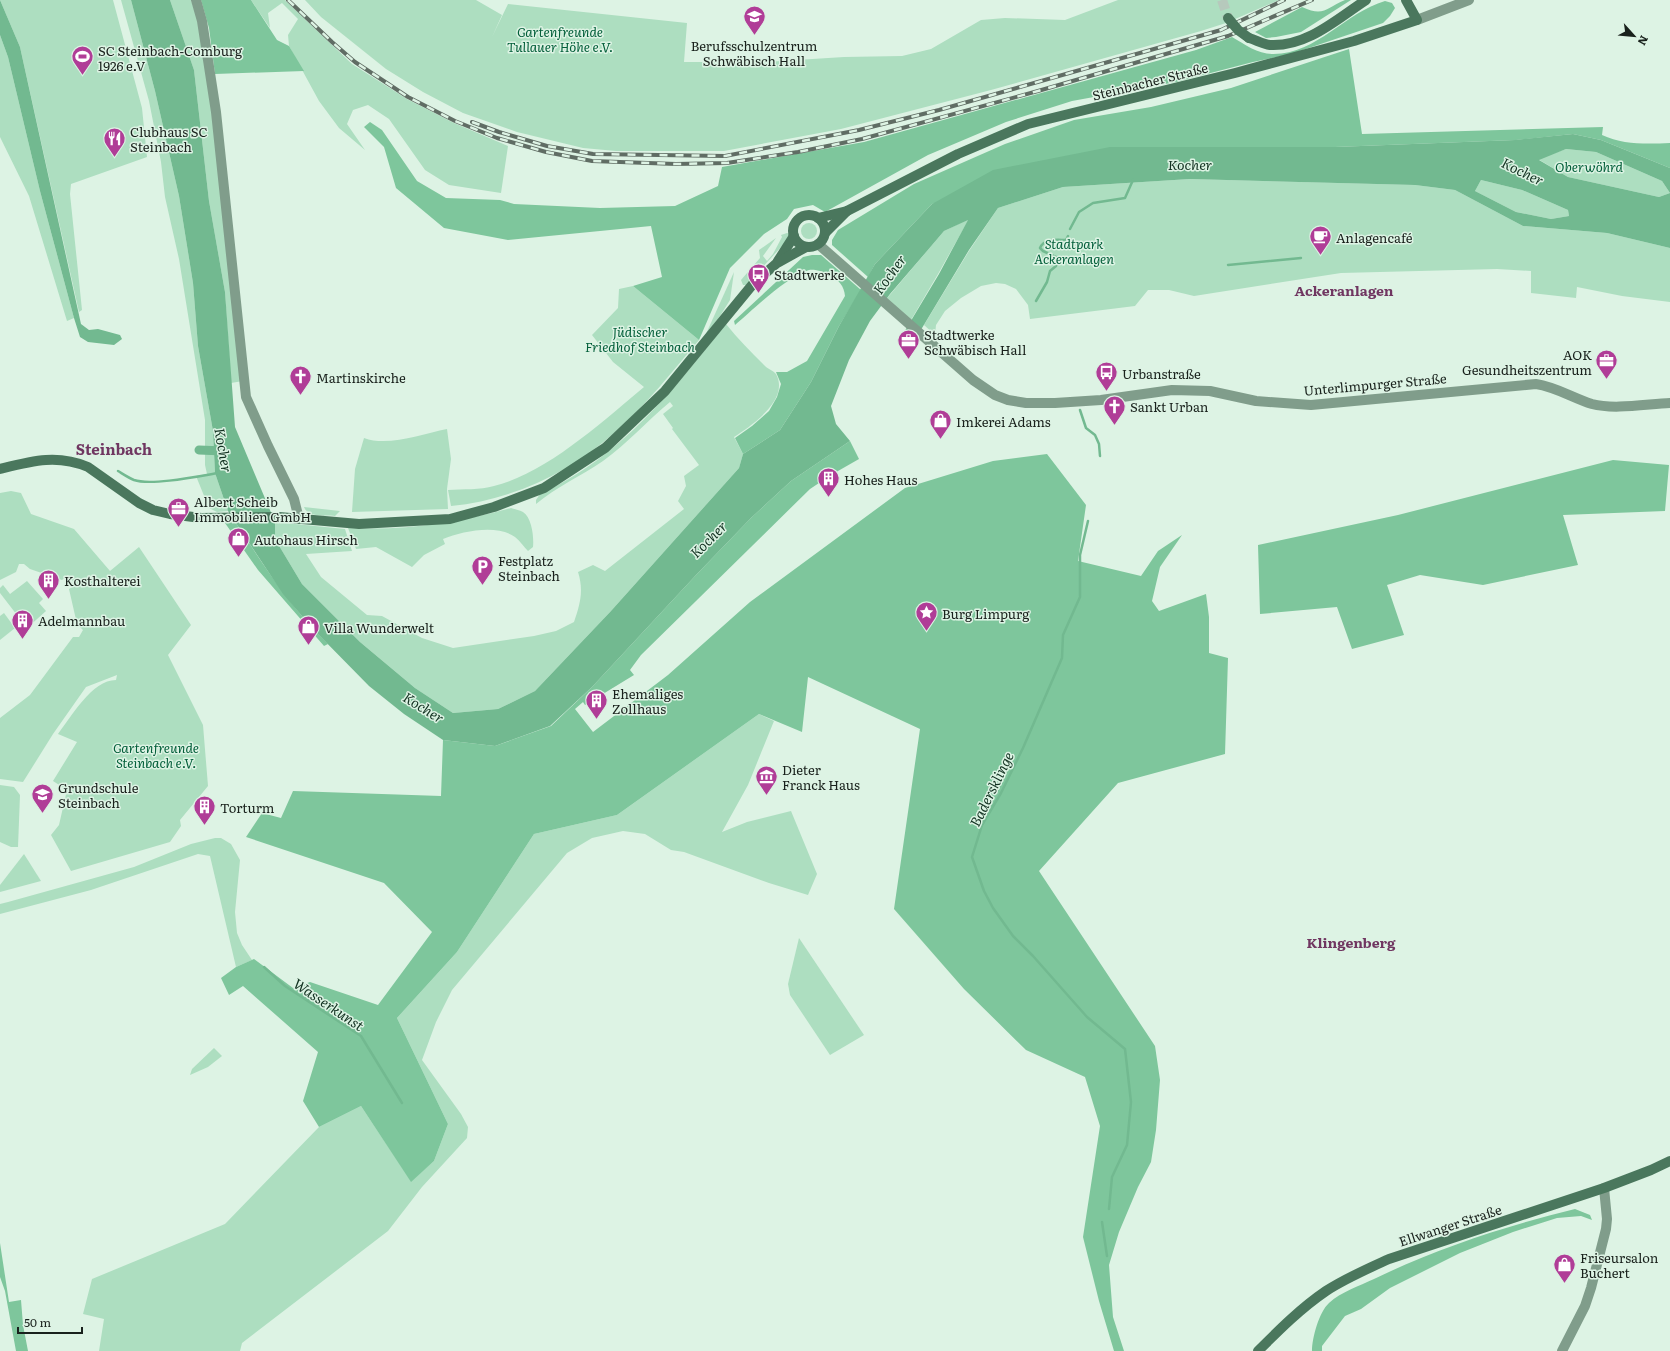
<svg xmlns="http://www.w3.org/2000/svg" width="1670" height="1351" font-family="Literata,serif">
<style>
.green{fill:#addec0}
.forest{fill:#7ec69c}
.water{fill:#72b990;fill-rule:evenodd}
.lines{fill:none;stroke-linecap:round;stroke-linejoin:round}
.stream{stroke:#72b990;stroke-width:2.5}
.canal{stroke:#72b990;stroke-width:9}
.secondary-tunnel{stroke:#b6c9bc;stroke-width:10;stroke-dasharray:10 5;stroke-linecap:butt}
.tertiary{stroke:#809d8b;stroke-width:10}
.secondary{stroke:#4a775d;stroke-width:10}
.rail-casing{stroke:#606d64;stroke-width:4}
.rail{stroke:#ddf3e4;stroke-width:2.5;stroke-dasharray:8;stroke-linecap:butt}
.secondary-bridge{stroke:#4a775d;stroke-width:10}
.labels{text-anchor:middle;dominant-baseline:central;stroke-width:3;stroke-linejoin:round;paint-order:stroke}
.park-label{font-size:13px;font-style:italic;fill:#025e39;stroke:#ddf3e4}
.poi-label{font-size:13px;fill:#19211c;stroke:#ddf3e4;text-anchor:start}
.street-label{font-size:13px;fill:#19211c;stroke:#ddf3e4}
.water-label{font-size:14px;font-style:italic;fill:#123221;stroke:#ddf3e4}
.neighbourhood-label{font-size:14px;font-weight:bold;fill:#703661;stroke:#ddf3e4}
.quarter-label{font-size:15px;font-weight:bold;fill:#703661;stroke:#ddf3e4}
</style>
<rect width="100%" height="100%" fill="#ddf3e4"/>
<g class="green">
<polygon points="0,0 113,0 142,108 147,157 71,184 70,194 82,310 79,312 20,47"/>
<polygon points="121,0 131,0 155,91 179,196 193,283 198,346 213,431 215,473 228,511 217,512 209,508 196,476 207,474 205,465 205,420 179,259 165,197 161,162 149,101"/>
<polygon points="170,0 191,0 199,24 210,93 243,381 231,383 225,292 209,201 194,70"/>
<polygon points="251,0 285,0 352,64 407,99 454,123 508,146 501,193 449,185 425,170 389,119 368,105 353,110 347,124 365,150 339,128 319,101 289,46 288,35 298,19 282,3 268,13 270,28"/>
<polygon points="305,0 476,0 502,15 492,37 508,4 687,23 684,62 765,62 844,57 902,56 931,49 981,20 1005,18 1065,20 1118,0 1279,0 1226,23 1201,31 991,90 841,129 724,151 616,151 583,148 517,132 463,113 423,92 386,69 321,17"/>
<polygon points="0,35 8,57 40,191 74,318 67,321 29,196 0,137"/>
<polygon points="1566,149 1596,152 1662,181 1670,193 1659,197 1568,177 1538,159"/>
<polygon points="1190,179 1415,185 1455,190 1523,226 1607,233 1670,248 1670,302 1622,296 1577,287 1576,298 1531,293 1531,271 1497,269 1341,273 1194,296 1169,290 1148,290 1135,306 1030,319 1028,305 1016,289 1005,284 996,283 981,286 961,298 945,311 936,325 935,335 924,325 969,251 998,208 1063,187"/>
<polygon points="1481,180 1522,190 1568,210 1569,216 1551,219 1516,212 1475,191"/>
<polygon points="969,219 938,274 908,325 883,303 944,231"/>
<circle cx="809" cy="231" r="8"/>
<polygon points="787,233 790,234 783,245 746,285 743,285 741,280 760,258 759,250 776,238 763,256 767,261 773,254 782,237 781,235"/>
<polygon points="734,272 730,300 720,316 705,336"/>
<path d="M 633,286 L 699,340 C 672,372 646,405 615,432 C 570,473 512,500 451,506 L 448,490 C 463,489 480,490 494,486 C 547,473 603,421 644,387 L 613,362 L 592,335 L 618,308 L 619,289 Z"/>
<path d="M 726,324 C 738,339 751,352 764,365 C 767,369 773,370 776,374 C 790,400 752,425 734,437 L 743,454 L 739,468 L 611,611 L 535,691 L 498,709 L 453,713 L 415,688 L 360,642 L 302,584 L 275,539 L 275,522 L 345,529 L 352,551 L 306,554 L 321,577 L 367,615 L 382,616 L 422,638 L 453,648 L 534,636 L 556,631 L 574,622 C 580,604 584,591 578,572 L 593,565 L 605,571 L 684,509 L 678,501 L 686,486 L 684,476 L 699,465 L 672,429 L 673,428 L 663,414 L 673,406 L 670,402 C 647,421 627,444 603,461 C 581,476 556,487 536,504 L 536,500 L 540,494 C 621,457 672,391 726,324 Z"/>
<path d="M 447,429 L 451,459 L 447,489 L 448,509 L 352,512 L 355,469 L 364,438 C 388,447 422,434 447,429 Z"/>
<path d="M 11,491 L 21,493 L 31,514 L 74,529 L 110,571 L 139,547 L 191,625 L 168,655 L 203,725 L 208,786 L 180,820 L 181,826 L 170,842 L 71,871 L 51,835 L 59,825 L 67,790 L 53,781 L 77,742 L 58,734 C 71,717 92,680 116,680 L 117,675 L 86,687 L 53,734 L 23,782 L 0,779 L 0,718 L 30,695 L 73,637 L 79,637 L 83,630 L 77,624 L 69,589 L 76,585 L 68,575 L 62,580 L 30,569 L 24,564 L 19,564 L 16,572 L 0,580 L 0,493 Z"/>
<path d="M 304,507 L 340,511 L 335,516 C 326,515 308,518 304,507 Z"/>
<path d="M 511,508 C 514,509 520,510 523,512 C 532,518 534,537 533,547 L 528,551 C 524,547 520,541 515,537 C 497,524 463,531 443,539 L 445,544 L 424,555 L 412,567 L 376,547 L 356,549 L 348,528 C 403,531 457,523 511,508 Z"/>
<polygon points="27,581 43,599 39,603 46,611 27,628 0,593 0,588 3,585 10,594"/>
<polygon points="4,613 15,628 0,640 0,616"/>
<polygon points="759,714 774,721 748,785 722,832 747,822 791,811 817,874 808,895 769,883 684,852 671,850 645,834 623,831 592,838 567,853 452,990 436,1022 422,1060 461,1114 468,1127 467,1138 422,1187 388,1231 242,1343 240,1351 99,1351 104,1319 83,1314 92,1279 225,1224 319,1127 361,1106 411,1181 434,1161 448,1124 397,1018 457,952 534,834 617,815"/>
<polygon points="0,785 14,787 20,795 18,847 11,847 0,842"/>
<polygon points="215,838 221,838 231,844 240,860 235,912 237,933 242,945 252,960 236,967 210,856 198,854 91,890 0,914 0,904 8,902 134,867 191,844"/>
<polygon points="24,854 41,881 0,892 0,885"/>
<polygon points="799,938 864,1035 830,1055 790,995 788,984"/>
<polygon points="214,1048 222,1056 208,1067 190,1075 192,1069"/>
</g>
<g class="forest">
<polygon points="201,0 251,0 277,40 289,46 304,71 215,74 209,28"/>
<path d="M 1345,0 L 1351,0 L 1301,32 L 1276,37 L 1266,38 L 1255,32 L 1302,7 C 1324,17 1326,8 1345,0 Z"/>
<path d="M 1385,1 L 1392,3 L 1395,8 L 1390,16 L 1383,23 L 1291,54 L 1253,62 L 1176,82 L 1072,101 L 1006,122 L 928,155 L 825,212 L 813,205 L 794,209 L 787,219 L 764,234 L 730,268 L 699,340 L 633,286 L 662,277 L 651,226 L 508,240 L 444,228 L 396,188 L 384,147 L 364,127 L 370,122 L 382,130 L 417,181 L 446,198 L 500,200 L 514,204 L 600,208 L 675,206 L 718,186 L 722,167 L 864,142 L 1196,50 L 1232,37 C 1244,44 1258,54 1272,54 C 1316,55 1346,12 1385,1 Z"/>
<path d="M 1349,49 L 1362,134 L 1603,127 L 1602,135 C 1623,145 1647,144 1670,143 L 1670,168 L 1601,140 L 1573,134 L 1516,140 L 1335,147 L 1153,147 L 932,204 L 875,264 L 868,277 L 832,245 L 832,240 L 838,230 L 914,184 L 1005,144 L 1074,120 L 1151,107 L 1231,88 Z"/>
<path d="M 812,255 L 821,255 L 861,290 L 839,326 L 811,382 L 780,430 L 743,454 L 735,438 L 752,426 L 769,411 L 777,397 L 781,384 L 776,372 L 787,372 L 807,361 L 845,296 C 844,286 839,280 830,275 C 825,272 815,269 809,270 C 786,277 754,309 735,325 L 734,321 L 803,257 Z"/>
<polygon points="850,441 859,459 831,475 810,489 641,655 630,670 634,675 585,705 583,702 575,709 593,732 668,675 750,602 905,488 993,461 1047,454 1086,505 1078,561 1141,576 1158,551 1182,535 1160,567 1152,601 1159,611 1206,594 1209,617 1209,653 1228,658 1225,754 1118,783 1039,871 1155,1046 1160,1080 1156,1130 1151,1162 1138,1187 1119,1232 1109,1265 1113,1317 1124,1351 1114,1351 1099,1301 1083,1237 1100,1126 1085,1077 1026,1050 964,989 894,909 920,729 808,677 802,732 759,714 617,815 534,834 457,952 397,1018 448,1124 434,1161 411,1182 361,1106 319,1127 303,1101 318,1052 243,986 229,995 221,978 236,967 254,959 293,988 310,982 378,1005 432,932 384,883 246,837 262,813 281,818 293,791 441,796 443,740 495,746 551,726 592,687 697,574 751,518 791,481"/>
<polygon points="1613,460 1669,465 1665,511 1563,515 1578,565 1483,585 1420,575 1387,585 1404,635 1352,649 1337,607 1260,614 1258,545 1398,515"/>
<path d="M 225,523 L 236,523 C 264,566 291,608 328,644 L 324,646 L 258,570 Z"/>
<path d="M 1575,1209 L 1590,1215 L 1592,1220 L 1581,1216 L 1557,1218 L 1513,1232 L 1460,1253 L 1390,1288 L 1361,1309 L 1345,1316 L 1322,1346 L 1322,1351 L 1312,1351 C 1312,1338 1319,1312 1329,1303 C 1341,1292 1359,1286 1374,1279 C 1438,1248 1506,1226 1575,1209 Z"/>
<polygon points="0,1243 9,1302 21,1300 23,1325 28,1351 16,1351 5,1291 0,1277"/>
</g>
<g class="water">
<polygon points="0,0 20,47 81,324 89,330 98,329 120,335 122,339 114,345 88,342 80,337 74,318 40,191 8,57 0,35"/>
<path d="M 131,0 L 170,0 L 194,70 L 209,201 L 225,292 L 235,427 L 275,522 L 275,539 L 302,584 L 360,642 L 415,688 L 453,713 L 498,709 L 535,691 L 611,611 L 739,468 L 743,454 L 780,430 L 811,382 L 839,326 L 875,264 L 932,204 L 993,170 L 1110,147 L 1335,147 L 1515,140 L 1573,134 L 1601,140 L 1670,168 L 1670,248 L 1607,233 L 1523,226 L 1455,190 L 1415,185 L 1190,179 L 1063,187 L 998,208 L 969,250 L 913,343 L 903,334 L 939,274 L 968,220 L 944,231 L 927,251 L 890,294 L 870,321 L 849,360 L 831,406 L 836,424 L 850,441 L 791,481 L 751,518 L 697,574 L 592,687 L 550,726 L 495,746 L 443,740 L 404,714 L 369,686 L 314,630 L 283,594 L 228,511 L 215,473 L 213,431 L 198,346 L 193,283 L 179,196 L 155,91 ZM 1566,149 L 1596,152 L 1662,181 L 1670,193 L 1659,197 L 1568,177 L 1539,160 ZM 1481,180 L 1522,190 L 1568,210 L 1569,216 L 1551,219 L 1516,212 L 1475,191 Z"/>
</g>
<g class="lines">
<g class="stream">
<polyline points="1070,229 1079,212 1093,203 1125,198 1133,180"/>
<polyline points="1228,265 1301,258"/>
<path d="M 1036,301 L 1047,282 L 1050,271 L 1056,266 L 1058,258 L 1043,251 L 1040,248 C 1044,238 1056,240 1066,240 L 1068,236"/>
<polyline points="1080,410 1086,428 1095,435 1099,444 1100,456"/>
<path d="M 118,471 C 123,474 129,478 134,480 C 151,486 200,476 218,473"/>
<polyline points="1088,521 1080,555 1080,597 1063,635 1062,658 1023,748 1001,793 982,825 972,857 984,891 993,908 1013,936 1033,956 1087,1017 1125,1049 1131,1102 1127,1145 1112,1177 1109,1209"/>
<polyline points="264,967 285,986 361,1036 402,1103"/>
<polyline points="1102,1222 1107,1256"/>
</g>
<polyline class="canal" points="199,450 224,451"/>
<polyline class="secondary-tunnel" points="1222,0 1228,18"/>
<g class="tertiary">
<polyline points="196,0 202,21 216,112 246,397 268,446 294,499 299,519"/>
<polyline points="1417,20 1469,0"/>
<path d="M 818,244 L 973,380 L 995,395 L 1008,400 L 1026,403 L 1055,403 L 1101,400 L 1172,390 L 1210,391 L 1256,401 L 1311,405 L 1536,384 C 1556,387 1573,398 1592,404 C 1614,410 1647,404 1670,403"/>
<polyline points="1562,1351 1585,1306 1591,1288 1606,1229 1607,1219 1604,1188"/>
</g>
<g class="secondary">
<path d="M 1249,38 C 1256,40 1263,44 1270,45 C 1307,47 1337,19 1366,0"/>
<circle cx="809" cy="231" r="16"/>
<polyline points="818,218 847,211 958,154 1028,124 1235,73 1354,41 1417,20 1406,0"/>
<polyline points="825,233 847,211"/>
<polyline points="778,261 794,236"/>
<path d="M 0,469 C 32,461 57,454 88,467 L 139,503 L 153,510 L 170,514 L 201,518 L 279,517 L 359,524 L 450,519 L 494,507 L 544,488 L 605,448 L 665,391 L 753,284 L 777,263 L 806,247"/>
<path d="M 1258,1351 C 1279,1330 1301,1308 1326,1291 C 1346,1278 1367,1269 1389,1259 L 1604,1188 L 1651,1170 L 1670,1161"/>
</g>
<defs>
<g id="rail">
<polyline points="288,0 332,42 355,62 408,97 455,121 497,138 546,152 592,161 676,164 727,163 798,152 862,139 1038,91 1228,36 1312,0"/>
<polyline points="472,122 499,132 547,146 593,154 725,156 859,130 939,110 1221,30 1284,0"/>
</g>
</defs>
<use href="#rail" class="rail-casing"/>
<use href="#rail" class="rail"/>
<polyline class="secondary-bridge" points="1228,18 1238,30 1249,38"/>
</g>
<defs>
<symbol id="school-pin" viewBox="-11 -11 22 30"><path d="M0 17L-7.5 6A9.5 9.5 0 1 1 7.5 6Z" fill="#b03d97" stroke="#ddf3e4"/><path d="M0-5L7-2L0 1L-7-2ZM-4 1L0 2.5L4 1V4Q0 6-4 4Z" fill="#fff"/></symbol>
<symbol id="stadium-pin" viewBox="-11 -11 22 30"><path d="M0 17L-7.5 6A9.5 9.5 0 1 1 7.5 6Z" fill="#b03d97" stroke="#ddf3e4"/><path d="M0-5a6.5 5 0 1 0 0 10a6.5 5 0 1 0 0-10ZM-3.5-1.8h7v3.6h-7Z" fill="#fff"/></symbol>
<symbol id="restaurant-pin" viewBox="-11 -11 22 30"><path d="M0 17L-7.5 6A9.5 9.5 0 1 1 7.5 6Z" fill="#b03d97" stroke="#ddf3e4"/><path d="M-5-6h1v4h1v-4h1v4h1v-4h1v5L-1.5 .5V6h-2V.5L-5-1ZM5-6V6H3V1.5H1.5Q1.5-4 5-6Z" fill="#fff"/></symbol>
<symbol id="cafe-pin" viewBox="-11 -11 22 30"><path d="M0 17L-7.5 6A9.5 9.5 0 1 1 7.5 6Z" fill="#b03d97" stroke="#ddf3e4"/><path d="M-5.5-4.5H6V0H3Q3 3.5 0 3.5H-2.5Q-5.5 3.5-5.5 0ZM3-3.2v2h1.7v-2ZM-6 4.5H4V6H-6Z" fill="#fff"/></symbol>
<symbol id="bus-pin" viewBox="-11 -11 22 30"><path d="M0 17L-7.5 6A9.5 9.5 0 1 1 7.5 6Z" fill="#b03d97" stroke="#ddf3e4"/><path d="M-5-6H5V4H4V6H2V4H-2V6H-4V4H-5ZM-3.5-4V0h7V-4ZM-3.5 1.2v1.5H-2V1.2ZM2 1.2v1.5H3.5V1.2Z" fill="#fff"/></symbol>
<symbol id="office-pin" viewBox="-11 -11 22 30"><path d="M0 17L-7.5 6A9.5 9.5 0 1 1 7.5 6Z" fill="#b03d97" stroke="#ddf3e4"/><path d="M-6-3h4V-5.5h4V-3h4V5H-6ZM-1-4.5V-3h2v-1.5ZM-6 0V1H6V0Z" fill="#fff"/></symbol>
<symbol id="church-pin" viewBox="-11 -11 22 30"><path d="M0 17L-7.5 6A9.5 9.5 0 1 1 7.5 6Z" fill="#b03d97" stroke="#ddf3e4"/><path d="M-1.2-6h2.4v3.5h3.3v2.4h-3.3V6h-2.4V-.1h-3.3v-2.4h3.3Z" fill="#fff"/></symbol>
<symbol id="shop-pin" viewBox="-11 -11 22 30"><path d="M0 17L-7.5 6A9.5 9.5 0 1 1 7.5 6Z" fill="#b03d97" stroke="#ddf3e4"/><path d="M-5-2.5h2.3a2.7 3.5 0 0 1 5.4 0H5L5.5 6h-11ZM-1.5-2.5h3a1.5 2.3 0 0 0-3 0Z" fill="#fff"/></symbol>
<symbol id="building-pin" viewBox="-11 -11 22 30"><path d="M0 17L-7.5 6A9.5 9.5 0 1 1 7.5 6Z" fill="#b03d97" stroke="#ddf3e4"/><path d="M-4-6H4V6H1V3H-1V6H-4ZM-2.5-4.3h1.7v1.8h-1.7ZM.8-4.3h1.7v1.8H.8ZM-2.5-1h1.7V.8h-1.7ZM.8-1h1.7V.8H.8Z" fill="#fff"/></symbol>
<symbol id="parking-pin" viewBox="-11 -11 22 30"><path d="M0 17L-7.5 6A9.5 9.5 0 1 1 7.5 6Z" fill="#b03d97" stroke="#ddf3e4"/><path d="M-3.5-5.5H1a3.5 3.5 0 0 1 0 7H-1V5.5H-3.5ZM-1-3.4V-.6H.8a1.4 1.4 0 0 0 0-2.8Z" fill="#fff"/></symbol>
<symbol id="sight-pin" viewBox="-11 -11 22 30"><path d="M0 17L-7.5 6A9.5 9.5 0 1 1 7.5 6Z" fill="#b03d97" stroke="#ddf3e4"/><path d="M0-6L1.8-2.2L6-1.7L2.9 1.2L3.7 5.4L0 3.3L-3.7 5.4L-2.9 1.2L-6-1.7L-1.8-2.2Z" fill="#fff"/></symbol>
<symbol id="museum-pin" viewBox="-11 -11 22 30"><path d="M0 17L-7.5 6A9.5 9.5 0 1 1 7.5 6Z" fill="#b03d97" stroke="#ddf3e4"/><path d="M0-6L6-3V-2H-6V-3ZM-5-1h2V3h-2ZM-1-1h2V3h-2ZM3-1h2V3H3ZM-6 4H6V6H-6Z" fill="#fff"/></symbol>
</defs>
<g fill-rule="evenodd">
<use href="#school-pin" x="742" y="4" width="25" height="34"/>
<use href="#stadium-pin" x="70" y="44" width="25" height="34"/>
<use href="#restaurant-pin" x="102" y="126" width="25" height="34"/>
<use href="#cafe-pin" x="1308" y="224" width="25" height="34"/>
<use href="#bus-pin" x="746" y="262" width="25" height="34"/>
<use href="#office-pin" x="896" y="328" width="25" height="34"/>
<use href="#office-pin" x="1594" y="348" width="25" height="34"/>
<use href="#bus-pin" x="1094" y="360" width="25" height="34"/>
<use href="#church-pin" x="288" y="364" width="25" height="34"/>
<use href="#church-pin" x="1102" y="394" width="25" height="34"/>
<use href="#shop-pin" x="928" y="408" width="25" height="34"/>
<use href="#building-pin" x="816" y="466" width="25" height="34"/>
<use href="#office-pin" x="166" y="496" width="25" height="34"/>
<use href="#shop-pin" x="226" y="526" width="25" height="34"/>
<use href="#parking-pin" x="470" y="554" width="25" height="34"/>
<use href="#building-pin" x="36" y="568" width="25" height="34"/>
<use href="#sight-pin" x="914" y="600" width="25" height="34"/>
<use href="#building-pin" x="10" y="608" width="25" height="34"/>
<use href="#shop-pin" x="296" y="614" width="25" height="34"/>
<use href="#building-pin" x="584" y="688" width="25" height="34"/>
<use href="#museum-pin" x="754" y="764" width="25" height="34"/>
<use href="#school-pin" x="30" y="782" width="25" height="34"/>
<use href="#building-pin" x="192" y="794" width="25" height="34"/>
<use href="#shop-pin" x="1552" y="1252" width="25" height="34"/>
</g>
<g class="labels">
<g class="park-label">
<text x="560" y="31">Gartenfreunde<tspan x="560" dy="15">Tullauer Höhe e.V.</tspan></text>
<text x="1589" y="166">Oberwöhrd</text>
<text x="1074" y="243">Stadtpark<tspan x="1074" dy="15">Ackeranlagen</tspan></text>
<text x="640" y="331">Jüdischer<tspan x="640" dy="15">Friedhof Steinbach</tspan></text>
<text x="156" y="747">Gartenfreunde<tspan x="156" dy="15">Steinbach e.V.</tspan></text>
</g>
<g class="poi-label">
<text x="754" y="45" text-anchor="middle">Berufsschulzentrum<tspan x="754" dy="15">Schwäbisch Hall</tspan></text>
<text x="98" y="50">SC Steinbach-Comburg<tspan x="98" dy="15">1926 e.V</tspan></text>
<text x="130" y="131">Clubhaus SC<tspan x="130" dy="15">Steinbach</tspan></text>
<text x="1336" y="237">Anlagencafé</text>
<text x="774" y="274">Stadtwerke</text>
<text x="924" y="334">Stadtwerke<tspan x="924" dy="15">Schwäbisch Hall</tspan></text>
<text x="1592" y="354" text-anchor="end">AOK<tspan x="1592" dy="15">Gesundheitszentrum</tspan></text>
<text x="1122" y="373">Urbanstraße</text>
<text x="316" y="377">Martinskirche</text>
<text x="1130" y="406">Sankt Urban</text>
<text x="956" y="421">Imkerei Adams</text>
<text x="844" y="479">Hohes Haus</text>
<text x="194" y="501">Albert Scheib<tspan x="194" dy="15">Immobilien GmbH</tspan></text>
<text x="254" y="539">Autohaus Hirsch</text>
<text x="498" y="560">Festplatz<tspan x="498" dy="15">Steinbach</tspan></text>
<text x="64" y="580">Kosthalterei</text>
<text x="942" y="613">Burg Limpurg</text>
<text x="38" y="620">Adelmannbau</text>
<text x="324" y="627">Villa Wunderwelt</text>
<text x="612" y="693">Ehemaliges<tspan x="612" dy="15">Zollhaus</tspan></text>
<text x="782" y="769">Dieter<tspan x="782" dy="15">Franck Haus</tspan></text>
<text x="58" y="787">Grundschule<tspan x="58" dy="15">Steinbach</tspan></text>
<text x="220" y="807">Torturm</text>
<text x="1580" y="1257">Friseursalon<tspan x="1580" dy="15">Buchert</tspan></text>
</g>
<g class="street-label">
<text transform="translate(1150 81) rotate(-14)">Steinbacher Straße</text>
<text transform="translate(1375 384) rotate(-5)">Unterlimpurger Straße</text>
<text transform="translate(1450 1225) rotate(-18)">Ellwanger Straße</text>
</g>
<g class="water-label">
<text x="1190" y="164">Kocher</text>
<text transform="translate(1523 171) rotate(26)">Kocher</text>
<text transform="translate(889 274) rotate(-54)">Kocher</text>
<text transform="translate(224 450) rotate(80)">Kocher</text>
<text transform="translate(708 539) rotate(-45)">Kocher</text>
<text transform="translate(424 707) rotate(32)">Kocher</text>
<text transform="translate(991 789) rotate(-64)">Badersklinge</text>
<text transform="translate(329 1004) rotate(34)">Wasserkunst</text>
</g>
<g class="neighbourhood-label">
<text x="1344" y="290">Ackeranlagen</text>
<text x="1351" y="942">Klingenberg</text>
</g>
<g class="quarter-label">
<text x="114" y="448">Steinbach</text>
</g>
</g>
<g transform="translate(1634 36) rotate(117)" stroke="#ddf3e4" stroke-width="3" paint-order="stroke">
<path d="M0-3L7 15L0 10L-7 15Z" fill="#19211c"/>
<text y="-6" font-size="11" font-weight="bold" text-anchor="middle" fill="#19211c">N</text>
</g>
<path d="M18 1327v6h64v-6" fill="none" stroke="#19211c" stroke-width="2"/>
<text x="24" y="1327" font-size="12" fill="#19211c" stroke="#ddf3e4" stroke-width="3" paint-order="stroke">50 m</text>
</svg>
